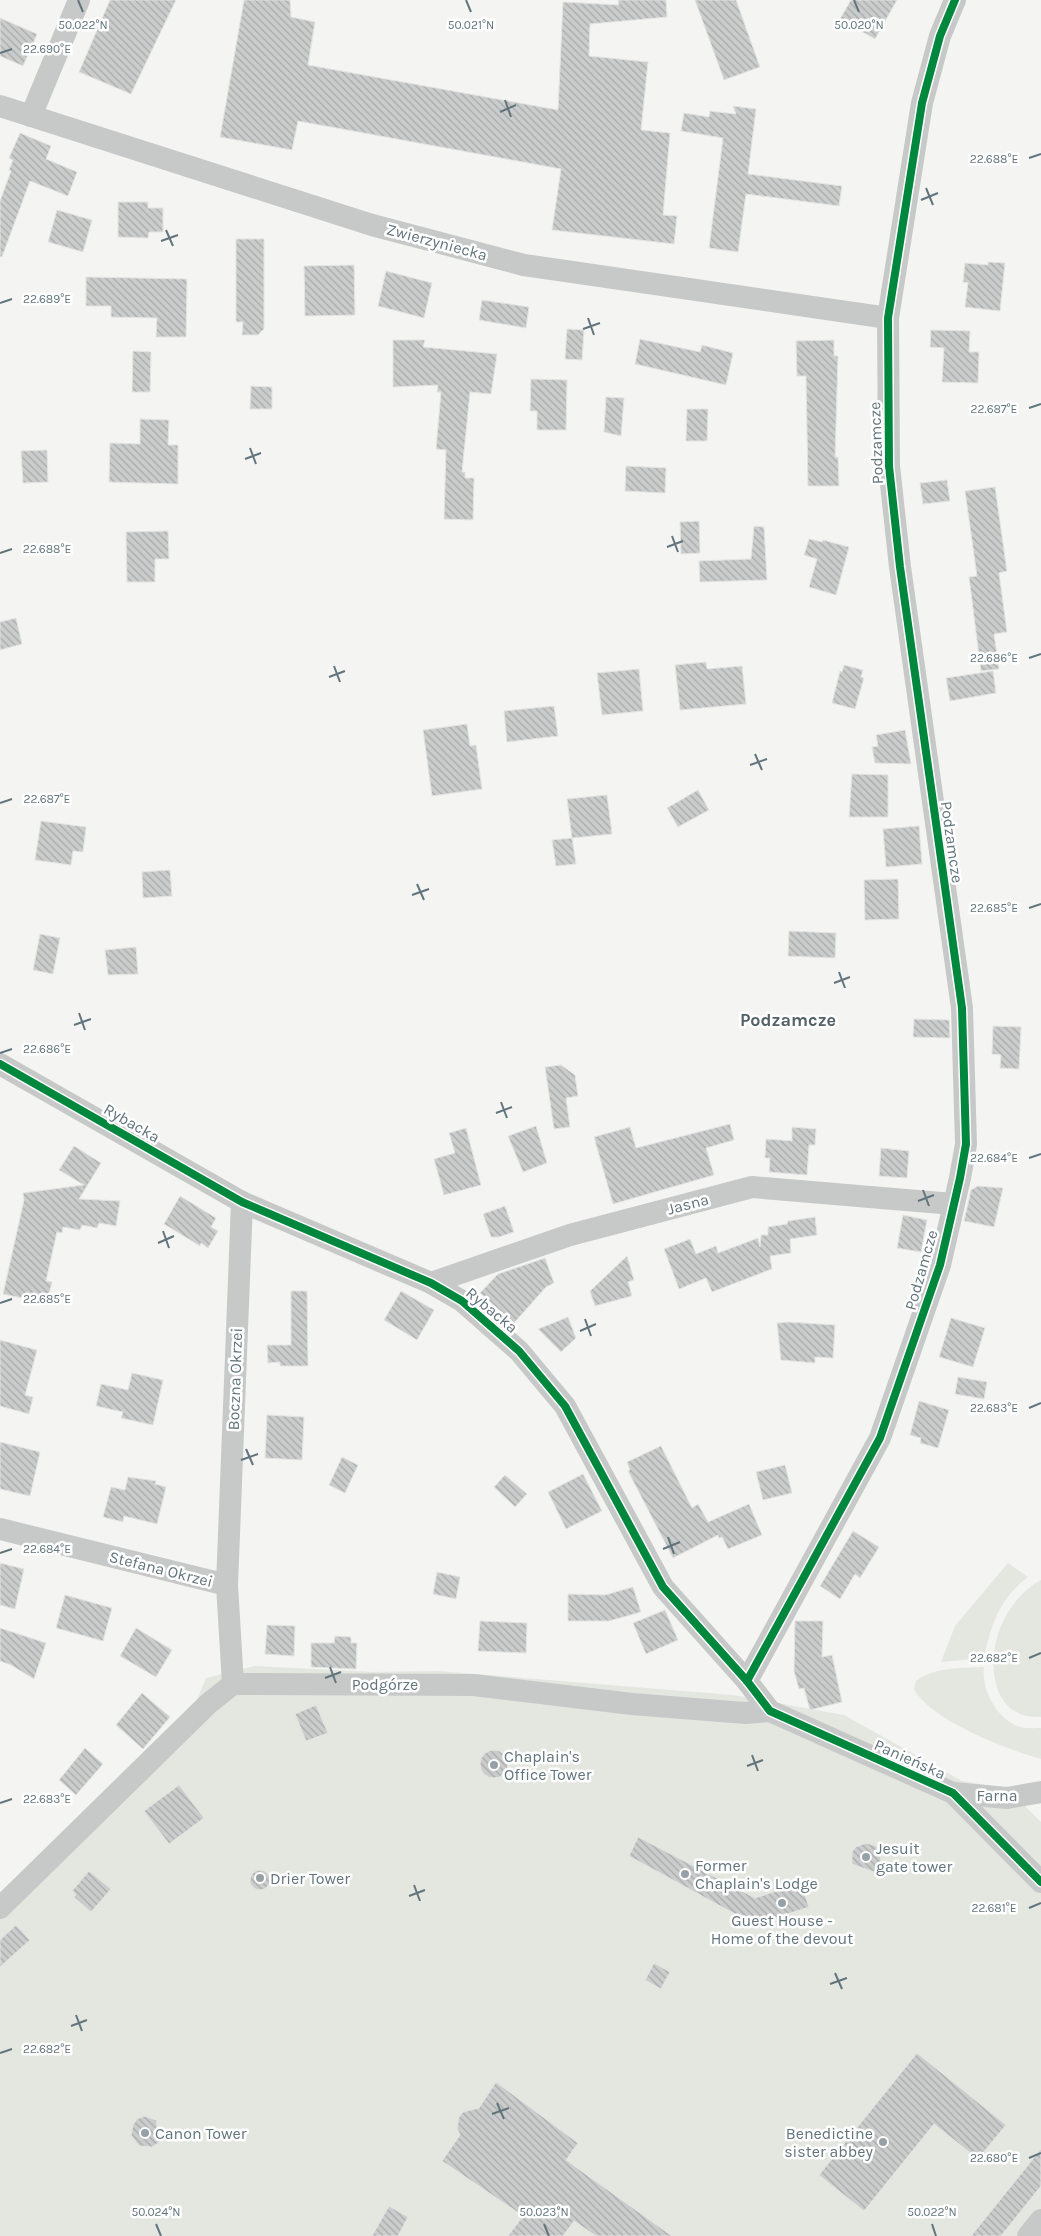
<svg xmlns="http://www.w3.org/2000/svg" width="1041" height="2236" font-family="Karla,sans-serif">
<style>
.green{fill:#e4e6e0}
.building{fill:url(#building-back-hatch);stroke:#e4e4e3}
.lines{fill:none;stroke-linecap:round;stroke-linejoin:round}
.minor{stroke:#c7c9c8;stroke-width:22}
.cycleway-casing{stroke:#fff;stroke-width:11}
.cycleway{stroke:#00873e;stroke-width:8}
.ticks{fill:none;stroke:#62757c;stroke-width:2}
.poi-dot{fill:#95a1a6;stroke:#fff;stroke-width:2}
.labels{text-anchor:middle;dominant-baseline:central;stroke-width:5;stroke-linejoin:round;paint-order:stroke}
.street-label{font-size:16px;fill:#62757c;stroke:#fff}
.poi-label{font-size:16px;fill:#62757c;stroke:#fff;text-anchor:start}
.neighbourhood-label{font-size:18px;font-weight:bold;fill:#536267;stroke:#fff}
.ticks-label{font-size:12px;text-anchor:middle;fill:#62757c;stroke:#fff;stroke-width:5;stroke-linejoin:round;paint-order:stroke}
</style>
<defs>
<pattern id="building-back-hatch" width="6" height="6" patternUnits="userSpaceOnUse" patternTransform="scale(1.25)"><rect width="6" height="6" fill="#cbcccc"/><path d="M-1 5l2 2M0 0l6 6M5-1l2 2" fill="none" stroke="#a8aaab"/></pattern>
</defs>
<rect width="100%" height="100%" fill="#f4f4f3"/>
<g class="green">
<path d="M 1008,1563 L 1028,1577 C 1000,1598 991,1624 984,1658 L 941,1662 L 955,1626 Z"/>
<path d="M 1041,1580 L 1041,1717 C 991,1720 986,1662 1001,1626 C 1009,1607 1023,1590 1041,1580 Z"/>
<polygon points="255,1666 373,1672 438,1671 733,1695 844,1715 962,1781 1008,1789 1041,1822 1041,2236 0,2236 0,1895 197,1700 206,1678"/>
<path d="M 984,1667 C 981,1689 996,1717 1017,1726 C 1023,1729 1034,1728 1041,1728 L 1041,1759 C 1008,1750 930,1720 914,1689 L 916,1681 C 933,1667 963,1668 984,1667 Z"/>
</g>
<g class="building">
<polygon points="110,0 176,0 131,94 79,72"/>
<polygon points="244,0 290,0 291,17 315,22 308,65 558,110 563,2 619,5 618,0 666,0 667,17 590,24 589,56 648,62 641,130 670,133 663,215 677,216 674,244 552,230 561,169 298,121 292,150 220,137"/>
<polygon points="695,0 736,0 760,67 724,80"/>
<polygon points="851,0 897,0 875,39 840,19"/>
<polygon points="0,18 37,34 23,66 0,56"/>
<polygon points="733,106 756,109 748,174 842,186 839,206 746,194 738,252 709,248 723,138 681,131 684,113 709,117 710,111 736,114"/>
<polygon points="20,133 51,146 46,159 77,172 68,196 30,181 2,257 0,256 0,201 11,171 9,170 13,160 9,158"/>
<polygon points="118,202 148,202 148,208 163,208 163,232 149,232 148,238 118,237"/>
<polygon points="57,210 92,220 83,252 48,242"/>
<polygon points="236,239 264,239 264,329 258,335 242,335 243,322 236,322"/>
<polygon points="988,262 1005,263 1000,311 965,307 968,283 963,282 965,263 988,265"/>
<polygon points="354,265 355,315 305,316 304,266"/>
<polygon points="386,271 432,283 424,318 378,306"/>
<polygon points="86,277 187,279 186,337 156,337 157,318 111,317 111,306 86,306"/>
<polygon points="482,300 529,307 526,328 479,320"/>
<polygon points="567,329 584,330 582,360 565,359"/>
<polygon points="931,330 970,331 969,352 979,352 978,383 942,382 944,348 930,347"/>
<polygon points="640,339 700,352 702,345 733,353 726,385 635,364"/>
<polygon points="393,340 425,340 423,347 497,354 491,394 470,392 462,472 465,472 465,478 474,478 473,520 444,519 446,450 436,449 441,392 437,392 438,385 393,387"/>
<polygon points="834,340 834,356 838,356 835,457 838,457 839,486 808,486 806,376 797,376 796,341"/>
<polygon points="133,351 151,352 150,392 132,392"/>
<polygon points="531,379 567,380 566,430 537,430 537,411 530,411"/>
<polygon points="251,386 272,387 272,409 250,409"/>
<polygon points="606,397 624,398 621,436 604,432"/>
<polygon points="687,409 708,409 707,441 686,441"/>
<polygon points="140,419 169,420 168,445 178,445 178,484 109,482 110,443 140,444"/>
<polygon points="47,450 48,482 23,483 21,451"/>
<polygon points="626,466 666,468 665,493 625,491"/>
<polygon points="947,480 950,501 923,504 920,483"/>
<polygon points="995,487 1007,571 999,573 1007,632 994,634 999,669 981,671 969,577 977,576 965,491"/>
<polygon points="699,521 700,553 681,554 680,522"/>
<polygon points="754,526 764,527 767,580 700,582 699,561 751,559"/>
<polygon points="168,531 169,559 155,559 155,582 127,582 126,532"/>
<polygon points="809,539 822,542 823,540 849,547 836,595 809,587 817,559 804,555"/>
<polygon points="16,618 22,644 0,650 0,622"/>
<polygon points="706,662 707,669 742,666 746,704 680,710 675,665"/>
<polygon points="844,665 863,670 861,677 864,678 855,709 832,703 840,671 842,672"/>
<polygon points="639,669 643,711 602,715 597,673"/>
<polygon points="993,671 996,693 950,701 946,678"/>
<polygon points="554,706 558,736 507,742 504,711"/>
<polygon points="467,724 470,746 476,745 482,789 432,796 423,730"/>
<polygon points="905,730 911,764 875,763 872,747 878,746 876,735"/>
<polygon points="852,774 888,775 888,817 849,817"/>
<polygon points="698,790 709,810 678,827 667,808"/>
<polygon points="607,795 612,834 572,838 567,799"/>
<polygon points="41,821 86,827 83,852 73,851 71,865 35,860"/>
<polygon points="919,826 922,864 886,867 883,829"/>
<polygon points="572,838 576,864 556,866 552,840"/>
<polygon points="170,870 172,896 143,898 142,872"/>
<polygon points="898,879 899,919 865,920 864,880"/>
<polygon points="789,931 836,933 835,958 788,956"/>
<polygon points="40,934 60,938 53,974 33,970"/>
<polygon points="136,947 138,974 108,975 105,950"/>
<polygon points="914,1019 949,1020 950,1038 913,1037"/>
<polygon points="993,1026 1021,1027 1019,1069 1000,1068 1001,1055 992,1054"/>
<polygon points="561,1065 575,1075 578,1096 566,1098 570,1127 554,1129 545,1067"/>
<polygon points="730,1124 734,1140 706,1148 714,1175 613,1204 594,1137 630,1127 636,1148"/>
<polygon points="536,1126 547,1163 523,1172 508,1136"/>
<polygon points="792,1127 816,1129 815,1145 809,1145 807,1175 769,1172 770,1158 765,1158 766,1139 792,1141"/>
<polygon points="466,1128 481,1185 444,1195 434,1159 455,1153 449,1133"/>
<polygon points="74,1146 101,1163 79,1199 120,1201 116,1226 99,1223 97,1228 82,1225 80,1230 63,1227 62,1233 57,1232 46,1281 52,1282 47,1303 3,1294 24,1200 23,1193 84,1185 59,1170"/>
<polygon points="881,1148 909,1151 907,1178 879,1176"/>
<polygon points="978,1186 1003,1188 994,1227 964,1221 971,1190"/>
<polygon points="180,1196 216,1218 211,1227 218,1231 208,1248 201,1243 200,1246 164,1224"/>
<polygon points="505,1206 514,1232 499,1237 491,1237 483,1214"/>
<polygon points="903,1215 927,1220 921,1252 897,1248"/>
<polygon points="815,1217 817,1235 790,1239 791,1253 770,1256 772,1269 712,1292 706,1278 679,1289 664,1249 690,1239 696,1254 716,1246 718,1253 758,1238 760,1247 761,1235 768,1235 768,1227 787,1224 788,1221"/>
<polygon points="627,1256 634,1280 628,1282 632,1296 595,1306 590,1291"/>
<polygon points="545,1258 554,1283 546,1287 514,1323 480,1293 498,1274"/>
<polygon points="291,1291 307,1291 308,1366 280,1366 280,1362 268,1363 267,1345 291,1345"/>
<polygon points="401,1291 434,1310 417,1340 384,1320"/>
<polygon points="568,1317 576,1338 561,1352 538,1329"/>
<polygon points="951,1318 985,1328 973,1367 939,1357"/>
<polygon points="788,1322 835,1325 833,1358 815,1357 815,1363 781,1360 777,1323"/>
<polygon points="0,1340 37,1350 25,1395 33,1397 29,1414 0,1406"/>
<polygon points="132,1373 163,1380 153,1425 121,1418 123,1412 96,1406 101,1384 128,1390"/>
<polygon points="958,1377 987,1382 984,1399 955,1394"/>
<polygon points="919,1401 949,1410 938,1448 920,1443 921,1438 910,1435"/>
<polygon points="267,1415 304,1417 302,1460 265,1458"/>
<polygon points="0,1442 40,1452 30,1496 0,1489"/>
<polygon points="661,1446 692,1508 698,1504 708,1522 749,1504 762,1535 728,1549 722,1537 719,1538 718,1535 673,1558 628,1471 630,1470 627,1462"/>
<polygon points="342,1457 358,1465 345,1493 329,1485"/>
<polygon points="785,1465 792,1493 763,1500 756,1472"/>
<polygon points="583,1474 602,1511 566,1529 548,1492"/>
<polygon points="505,1475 527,1494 515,1507 494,1487"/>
<polygon points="128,1477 156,1481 155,1484 166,1487 157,1524 124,1516 123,1522 103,1517 111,1487 125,1490"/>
<polygon points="853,1531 879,1547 860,1578 855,1574 840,1599 820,1586"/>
<polygon points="0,1563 24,1569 15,1609 0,1605"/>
<polygon points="437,1572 460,1577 456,1599 433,1594"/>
<polygon points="633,1587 641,1612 609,1621 568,1621 568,1594 605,1595"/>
<polygon points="65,1595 112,1608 103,1641 56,1628"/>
<polygon points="665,1610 678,1640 646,1654 633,1623"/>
<polygon points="480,1621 527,1623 526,1653 478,1651"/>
<polygon points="795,1621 823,1621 822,1657 832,1655 842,1702 810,1710 804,1688 799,1689 794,1671"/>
<polygon points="267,1625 295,1626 294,1656 265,1654"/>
<polygon points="0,1628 46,1643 34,1679 11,1665 0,1661"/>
<polygon points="136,1628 172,1650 156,1677 120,1656"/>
<polygon points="335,1636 351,1637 351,1643 357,1643 356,1669 311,1667 311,1643 334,1643"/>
<polygon points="142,1693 170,1717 143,1749 116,1725"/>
<polygon points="316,1705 328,1733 306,1741 295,1714"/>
<polygon points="85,1748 103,1764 76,1795 59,1780"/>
<circle cx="494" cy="1764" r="14"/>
<polygon points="179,1785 204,1818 169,1844 144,1811"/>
<polygon points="638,1837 755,1898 801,1883 809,1907 769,1920 746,1920 629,1856"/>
<polygon points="866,1843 876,1846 881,1858 879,1866 874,1872 852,1864 852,1852 856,1847"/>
<circle cx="260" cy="1880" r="10"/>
<polygon points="89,1871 111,1889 91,1912 74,1897 76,1894 72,1891"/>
<polygon points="16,1925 30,1940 0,1967 0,1940"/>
<polygon points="654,1963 670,1972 661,1989 645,1980"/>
<polygon points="917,2053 1006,2125 978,2159 934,2124 864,2211 819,2175"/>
<polygon points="496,2082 578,2143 566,2160 672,2236 596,2236 574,2221 563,2236 508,2236 523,2216 442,2161 460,2135 457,2128 459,2117 463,2112 479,2108"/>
<polygon points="144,2116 156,2120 160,2142 152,2147 139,2146 131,2135 133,2125 137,2119"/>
<polygon points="1041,2149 1041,2186 1001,2236 971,2236"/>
<polygon points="389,2206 408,2217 398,2236 372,2236"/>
</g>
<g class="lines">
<g class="minor">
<polyline points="0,106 372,225 524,265 888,318"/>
<polyline points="31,116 79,0"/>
<polyline points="0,1064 242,1202 431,1283 462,1301 519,1351 565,1406 663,1587 747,1681 770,1711 953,1793 1041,1882"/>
<polyline points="431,1283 570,1235 752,1187 953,1204"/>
<polyline points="0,1529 227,1585"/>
<polyline points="747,1681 880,1438 940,1265 960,1178 966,1144 962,1008 900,567 889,466 888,318 922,103 940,36 955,0"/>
<polyline points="233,1684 227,1585 242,1202"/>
<polyline points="953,1793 1007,1798 1041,1792"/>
<polyline points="0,1908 208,1704 233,1684 473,1685 632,1704 745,1713 770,1711"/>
<polyline points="1028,2236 1041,2220"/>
</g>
<defs>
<g id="cycleway">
<polyline points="0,1064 242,1202 431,1283 462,1301 519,1351 565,1406 663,1587 747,1681 770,1711 953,1793 1041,1882"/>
<polyline points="747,1681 880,1438 940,1265 960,1178 966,1144 962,1008 900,567 889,466 888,318 922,103 940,36 955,0"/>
</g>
</defs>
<use href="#cycleway" class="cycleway-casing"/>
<use href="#cycleway" class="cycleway"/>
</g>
<path class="ticks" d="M 78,0 L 83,12M 466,0 L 471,12M 854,0 L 859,12M 0,53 L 12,49M 505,100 L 511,117M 500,112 L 516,105M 1029,158 L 1041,154M 926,188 L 933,205M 921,200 L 938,193M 166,230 L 173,246M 161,241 L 178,235M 0,303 L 12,299M 588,318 L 594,335M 583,329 L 600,323M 1029,408 L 1041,404M 250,448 L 256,464M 245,459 L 261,453M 672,536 L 678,552M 667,547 L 683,541M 0,553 L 12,549M 1029,658 L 1041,654M 334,666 L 340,682M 329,677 L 345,671M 755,754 L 762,770M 750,765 L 767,759M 0,803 L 12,799M 417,884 L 424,900M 412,895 L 429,889M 1029,908 L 1041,904M 839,972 L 845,988M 834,983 L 850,977M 79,1013 L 85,1030M 74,1025 L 91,1019M 0,1053 L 12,1049M 501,1102 L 507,1118M 496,1113 L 512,1107M 1029,1158 L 1041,1154M 923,1190 L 929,1206M 918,1201 L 934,1195M 163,1231 L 169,1248M 158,1243 L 174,1236M 0,1303 L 12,1299M 585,1319 L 591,1336M 580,1331 L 596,1324M 1029,1408 L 1041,1403M 246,1449 L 253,1465M 241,1460 L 258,1454M 668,1537 L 674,1554M 663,1549 L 680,1542M 0,1553 L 12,1549M 1029,1658 L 1041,1653M 330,1667 L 336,1683M 325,1678 L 341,1672M 752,1755 L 758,1771M 747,1766 L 763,1760M 0,1803 L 12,1799M 414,1885 L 420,1901M 409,1896 L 425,1890M 1029,1908 L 1041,1903M 835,1973 L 842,1989M 830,1984 L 847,1978M 76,2015 L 82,2031M 71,2026 L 87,2020M 0,2053 L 12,2049M 497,2103 L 504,2119M 492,2114 L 509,2108M 1029,2158 L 1041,2153M 156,2224 L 161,2236M 544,2224 L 549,2236M 932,2224 L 936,2236"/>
<g class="poi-dot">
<circle cx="494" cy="1765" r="5"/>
<circle cx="866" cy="1857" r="5"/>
<circle cx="685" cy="1874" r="5"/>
<circle cx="260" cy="1878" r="5"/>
<circle cx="782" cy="1903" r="5"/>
<circle cx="145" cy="2133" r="5"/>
<circle cx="883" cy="2142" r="5"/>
</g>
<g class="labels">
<g class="street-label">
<text transform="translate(437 242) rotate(15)">Zwierzyniecka</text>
<text transform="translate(876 443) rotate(-92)">Podzamcze</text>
<text transform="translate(952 842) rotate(82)">Podzamcze</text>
<text transform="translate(132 1123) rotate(30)">Rybacka</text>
<text transform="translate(688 1204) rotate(-15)">Jasna</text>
<text transform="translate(921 1270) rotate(-74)">Podzamcze</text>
<text transform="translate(492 1310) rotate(40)">Rybacka</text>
<text transform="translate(235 1379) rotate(-88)">Boczna Okrzei</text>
<text transform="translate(161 1569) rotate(14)">Stefana Okrzei</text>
<text x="385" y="1684">Podgórze</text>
<text transform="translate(910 1759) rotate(24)">Panieńska</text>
<text x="997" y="1795">Farna</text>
</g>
<g class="poi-label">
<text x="504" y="1756">Chaplain's<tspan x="504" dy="18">Office Tower</tspan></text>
<text x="876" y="1848">Jesuit<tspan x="876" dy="18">gate tower</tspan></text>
<text x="695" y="1865">Former<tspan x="695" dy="18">Chaplain's Lodge</tspan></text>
<text x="270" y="1878">Drier Tower</text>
<text x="782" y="1920" text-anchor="middle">Guest House -<tspan x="782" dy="18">Home of the devout</tspan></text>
<text x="155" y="2133">Canon Tower</text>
<text x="873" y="2133" text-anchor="end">Benedictine<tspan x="873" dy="18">sister abbey</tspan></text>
</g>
<g class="neighbourhood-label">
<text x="788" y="1020">Podzamcze</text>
</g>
</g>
<g class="ticks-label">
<text x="83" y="29">50.022°N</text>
<text x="471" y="29">50.021°N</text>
<text x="859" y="29">50.020°N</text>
<text x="47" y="53">22.690°E</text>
<text x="994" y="163">22.688°E</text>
<text x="47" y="303">22.689°E</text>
<text x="994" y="413">22.687°E</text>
<text x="47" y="553">22.688°E</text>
<text x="994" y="662">22.686°E</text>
<text x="47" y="803">22.687°E</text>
<text x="994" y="912">22.685°E</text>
<text x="47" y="1053">22.686°E</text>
<text x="994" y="1162">22.684°E</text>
<text x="47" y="1303">22.685°E</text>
<text x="994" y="1412">22.683°E</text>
<text x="47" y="1553">22.684°E</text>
<text x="994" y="1662">22.682°E</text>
<text x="47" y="1803">22.683°E</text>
<text x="994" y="1912">22.681°E</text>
<text x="47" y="2053">22.682°E</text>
<text x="994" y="2162">22.680°E</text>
<text x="156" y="2216">50.024°N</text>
<text x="544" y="2216">50.023°N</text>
<text x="932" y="2216">50.022°N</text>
</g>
</svg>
